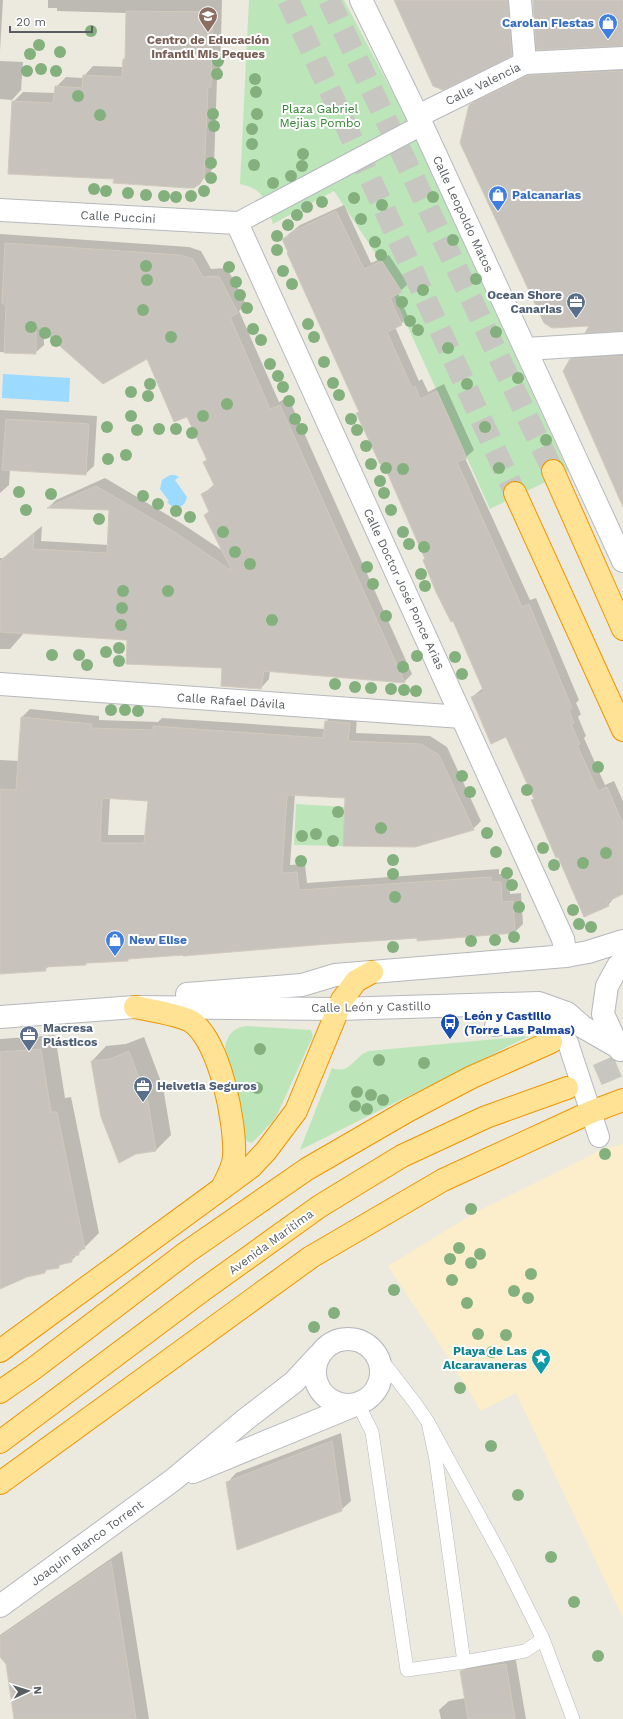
<svg xmlns="http://www.w3.org/2000/svg" width="623" height="1719" font-family="'Work Sans',sans-serif">
<style>
.green{fill:#bce6b9}
.sand{fill:#fceecb}
.water{fill:#9ddaff}
.shadow{fill:#0003;fill-rule:evenodd}
.building{fill:#c7c3bc;stroke:#d1cabd;fill-rule:evenodd}
.lines{fill:none;stroke-linecap:round;stroke-linejoin:round}
.trunk-tunnel{stroke:#c7c6c0;stroke-width:22;stroke-dasharray:22 11;stroke-linecap:butt}
.service-casing{stroke:#b5b8bd;stroke-width:14}
.pedestrian-casing{stroke:#b5b8bd;stroke-width:22}
.minor-casing{stroke:#b5b8bd;stroke-width:24}
.tertiary-casing{stroke:#b5b8bd;stroke-width:24}
.trunk-casing{stroke:#ec9500;stroke-width:24}
.service{stroke:#fff;stroke-width:13}
.pedestrian{stroke:#fff;stroke-width:20}
.minor{stroke:#fff;stroke-width:22}
.tertiary{stroke:#fff;stroke-width:22}
.trunk{stroke:#ffe293;stroke-width:22}
.tree{fill:#84b07e}
.labels{text-anchor:middle;dominant-baseline:central;stroke-width:4;stroke-linejoin:round;paint-order:stroke}
.shop-label{font-size:12px;font-weight:bold;fill:#366cbe;stroke:#fff;text-anchor:start}
.education-label{font-size:12px;font-weight:bold;fill:#785e54;stroke:#fff}
.street-label{font-size:12px;fill:#585d61;stroke:#fff}
.park-label{font-size:12px;fill:#2f822e;stroke:#fff}
.service-label{font-size:12px;font-weight:bold;fill:#4e5e75;stroke:#fff;text-anchor:start}
.transit-label{font-size:12px;font-weight:bold;fill:#164399;stroke:#fff;text-anchor:start}
.culture-label{font-size:12px;font-weight:bold;fill:#0d838f;stroke:#fff;text-anchor:end}
</style>
<rect width="100%" height="100%" fill="#ece9df"/>
<g class="green">
<path d="M 249,0 L 344,0 L 406,118 L 568,471 L 490,509 L 394,296 L 401,292 L 334,191 L 273,224 C 266,202 265,189 240,184 Z"/>
<polygon points="296,804 345,807 343,846 294,845"/>
<path d="M 247,1026 L 311,1030 L 313,1036 L 277,1115 L 272,1122 L 252,1143 L 247,1141 L 244,1135 L 225,1047 C 227,1035 234,1027 247,1026 Z"/>
<path d="M 529,1036 L 300,1150 L 332,1068 C 352,1075 353,1056 369,1051 Z"/>
</g>
<polygon class="sand" points="623,1144 623,1618 516,1393 481,1411 448,1357 388,1266 476,1212 601,1150"/>
<g class="water">
<polygon points="3,374 70,378 69,402 2,398"/>
<path d="M 170,475 L 175,475 L 179,477 L 175,480 L 187,497 C 185,508 175,511 167,502 L 169,501 L 160,489 L 162,480 Z"/>
</g>
<g class="shadow">
<polygon points="0,0 3,0 0,51"/>
<polygon points="48,0 222,0 220,76 217,79 214,166 210,173 199,183 115,179 13,102 23,92 55,93 56,87 66,77 83,78 84,76 93,66 123,67 124,59 126,57 127,13 57,11 57,8 48,8"/>
<polygon points="395,0 519,0 522,44 511,55"/>
<polygon points="0,61 23,62 21,90 12,100 0,99"/>
<polygon points="623,61 623,330 591,325 470,105 481,94 525,72 526,93 555,74 566,64"/>
<polygon points="344,205 371,263 389,255 408,284 398,293 408,317 401,324 395,327 419,381 422,379 428,392 444,384 474,450 465,458 530,600 536,598 579,700 576,703 581,714 578,717 586,736 584,738 605,785 614,781 623,801 623,893 615,897 608,905 535,798 507,736 472,697 483,688 383,462 358,413 360,411 283,239 300,225"/>
<polygon points="0,234 189,247 201,251 211,269 227,268 246,304 239,311 279,402 288,397 412,674 404,682 270,670 269,679 261,688 223,667 128,640 24,633 10,649 0,649 0,558 3,558 42,526 41,541 109,545 110,509 49,507 56,500 105,478 181,523 223,551 205,515 210,511 203,494 215,484 204,462 208,459 187,415 147,357 44,330 44,345 35,353 0,352"/>
<polygon points="623,346 623,504 571,359 582,348"/>
<polygon points="0,410 97,416 94,466 85,474 10,469 9,485 0,493"/>
<path d="M 30,709 L 99,716 L 99,720 L 158,722 L 162,718 L 325,729 L 326,722 L 334,714 L 357,715 L 356,733 L 430,736 L 447,747 L 481,821 L 473,829 L 346,797 L 295,794 L 290,865 L 305,864 L 307,883 L 499,869 L 499,874 L 509,874 L 510,894 L 521,893 L 523,924 L 515,932 L 184,953 L 130,958 L 128,960 L 49,966 L 45,970 L 0,973 L 0,760 L 19,761 L 22,717 ZM 110,798 L 149,800 L 146,835 L 108,835 Z"/>
<polygon points="55,1035 65,1098 71,1097 99,1233 71,1261 62,1263 58,1267 49,1268 45,1272 26,1276 0,1288 0,1039"/>
<polygon points="144,1037 163,1087 171,1135 156,1150 136,1153 102,1117 92,1061 106,1046 126,1044"/>
<polygon points="341,1433 351,1501 341,1510 227,1483 236,1473"/>
<polygon points="122,1551 149,1719 15,1719 7,1664 0,1655 0,1635"/>
<polygon points="515,1655 526,1719 441,1719 439,1710 449,1701 466,1698 461,1672 470,1662"/>
</g>
<g class="building">
<polygon points="394,0 508,0 512,56 443,90 433,86"/>
<polygon points="533,0 623,0 623,46 536,50"/>
<polygon points="126,11 213,12 211,87 208,87 204,177 200,184 194,188 187,188 113,183 114,179 8,174 12,101 53,103 55,86 82,88 83,75 122,77 123,59 125,59"/>
<polygon points="623,71 623,331 585,333 589,326 552,328 544,323 460,143 469,105 528,75"/>
<polygon points="336,211 364,269 382,261 402,292 390,298 402,325 387,332 412,388 415,386 420,399 437,391 467,458 457,462 522,607 529,604 572,708 569,710 574,723 571,724 580,744 577,745 598,791 607,787 623,824 623,894 607,902 609,906 584,917 558,857 556,858 531,800 534,799 506,737 491,744 471,697 484,692 453,621 451,622 436,592 423,560 425,559 383,463 380,464 356,413 359,412 287,253 288,252 282,239 293,234 292,232"/>
<polygon points="5,243 180,255 193,259 203,277 219,276 238,313 230,317 270,409 280,405 405,683 264,671 261,689 221,686 222,668 126,664 127,640 0,632 0,561 34,533 33,549 107,553 109,510 47,508 96,486 173,531 232,571 204,515 209,512 201,494 215,487 203,462 207,460 187,417 174,422 147,359 103,384 36,325 36,354 4,353 6,305 2,303"/>
<polygon points="623,356 623,507 563,371 570,359"/>
<polygon points="6,419 89,424 86,475 2,470"/>
<path d="M 21,717 L 92,724 L 91,728 L 153,730 L 153,726 L 323,738 L 325,721 L 350,723 L 348,741 L 421,744 L 439,755 L 474,830 L 415,847 L 343,846 L 345,798 L 287,795 L 282,873 L 297,872 L 299,890 L 491,877 L 491,882 L 501,882 L 502,902 L 513,901 L 515,933 L 417,941 L 417,938 L 328,944 L 183,956 L 183,955 L 128,959 L 128,961 L 86,963 L 86,965 L 45,967 L 46,971 L 0,974 L 0,789 L 16,790 ZM 102,798 L 148,801 L 144,843 L 100,843 Z"/>
<polygon points="41,1049 51,1112 57,1112 85,1249 79,1250 79,1255 72,1256 72,1262 59,1265 59,1268 45,1270 45,1273 27,1277 0,1289 0,1052"/>
<polygon points="129,1051 148,1102 156,1151 136,1154 119,1163 101,1117 91,1061 110,1059"/>
<polygon points="332,1441 342,1511 237,1550 226,1482"/>
<polygon points="111,1561 136,1719 14,1719 6,1664 0,1657 0,1637"/>
<polygon points="506,1664 515,1719 468,1719 460,1671"/>
</g>
<g class="lines">
<g class="trunk-tunnel">
<polyline points="288,0 515,493"/>
<polyline points="329,0 553,471"/>
<polyline points="567,1088 623,1064"/>
</g>
<defs>
<g id="service">
<polyline points="377,1354 415,1403 428,1422 436,1460 464,1662"/>
<polyline points="358,1404 372,1432 407,1670 464,1662 525,1651 543,1639"/>
<polyline points="428,1422 503,1559 543,1639 573,1719"/>
</g>
<g id="pedestrian">
<polyline points="237,223 422,125"/>
<polyline points="495,1026 537,1019 547,1021 557,1026 568,1043 599,1137"/>
</g>
<g id="minor">
<polyline points="361,0 422,125 623,561"/>
<polyline points="520,0 525,63"/>
<polyline points="418,116 525,63 623,58"/>
<polyline points="0,210 237,223 563,939 566,956"/>
<polyline points="526,349 623,343"/>
<polyline points="0,684 462,717"/>
<circle cx="348" cy="1372" r="33"/>
<polyline points="193,1472 355,1405"/>
<polyline points="0,1606 173,1480 246,1419 294,1382 318,1356"/>
</g>
<g id="tertiary">
<polyline points="187,994 302,985 335,975 566,956 588,952 623,941"/>
<polyline points="0,1017 135,1007 338,1009 539,1003 567,1013 583,1027 618,1047"/>
<polyline points="620,1050 618,1047 603,1014 607,986 618,966 623,961"/>
</g>
<g id="trunk">
<polyline points="553,471 623,629"/>
<polyline points="515,493 623,730"/>
<path d="M 135,1007 C 149,1010 181,1015 192,1022 C 220,1042 236,1123 234,1157 C 233,1168 227,1178 222,1188"/>
<polyline points="0,1351 251,1167 266,1151 296,1111 342,1000 356,981 372,972"/>
<polyline points="0,1392 33,1369 187,1252 307,1169 409,1110 472,1077 551,1042"/>
<polyline points="0,1442 203,1290 320,1206 402,1156 486,1117 567,1088"/>
<polyline points="0,1483 311,1257 443,1180 591,1112 623,1100"/>
</g>
</defs>
<use href="#service" class="service-casing"/>
<use href="#pedestrian" class="pedestrian-casing"/>
<use href="#minor" class="minor-casing"/>
<use href="#tertiary" class="tertiary-casing"/>
<use href="#trunk" class="trunk-casing"/>
<use href="#service" class="service"/>
<use href="#pedestrian" class="pedestrian"/>
<use href="#minor" class="minor"/>
<use href="#tertiary" class="tertiary"/>
<use href="#trunk" class="trunk"/>
</g>
<g class="tree">
<circle cx="91" cy="31" r="6"/>
<circle cx="39" cy="45" r="6"/>
<circle cx="60" cy="52" r="6"/>
<circle cx="30" cy="54" r="6"/>
<circle cx="218" cy="61" r="6"/>
<circle cx="41" cy="69" r="6"/>
<circle cx="27" cy="71" r="6"/>
<circle cx="56" cy="71" r="6"/>
<circle cx="217" cy="74" r="6"/>
<circle cx="255" cy="79" r="6"/>
<circle cx="256" cy="92" r="6"/>
<circle cx="78" cy="96" r="6"/>
<circle cx="213" cy="114" r="6"/>
<circle cx="257" cy="114" r="6"/>
<circle cx="100" cy="115" r="6"/>
<circle cx="214" cy="126" r="6"/>
<circle cx="252" cy="129" r="6"/>
<circle cx="252" cy="144" r="6"/>
<circle cx="303" cy="154" r="6"/>
<circle cx="211" cy="163" r="6"/>
<circle cx="254" cy="165" r="6"/>
<circle cx="302" cy="166" r="6"/>
<circle cx="291" cy="176" r="6"/>
<circle cx="211" cy="178" r="6"/>
<circle cx="273" cy="183" r="6"/>
<circle cx="94" cy="189" r="6"/>
<circle cx="106" cy="191" r="6"/>
<circle cx="204" cy="191" r="6"/>
<circle cx="128" cy="193" r="6"/>
<circle cx="146" cy="195" r="6"/>
<circle cx="164" cy="196" r="6"/>
<circle cx="191" cy="196" r="6"/>
<circle cx="176" cy="197" r="6"/>
<circle cx="433" cy="197" r="6"/>
<circle cx="354" cy="198" r="6"/>
<circle cx="322" cy="202" r="6"/>
<circle cx="382" cy="205" r="6"/>
<circle cx="307" cy="207" r="6"/>
<circle cx="297" cy="215" r="6"/>
<circle cx="361" cy="219" r="6"/>
<circle cx="288" cy="225" r="6"/>
<circle cx="277" cy="236" r="6"/>
<circle cx="453" cy="240" r="6"/>
<circle cx="375" cy="242" r="6"/>
<circle cx="277" cy="250" r="6"/>
<circle cx="381" cy="255" r="6"/>
<circle cx="146" cy="266" r="6"/>
<circle cx="229" cy="267" r="6"/>
<circle cx="283" cy="271" r="6"/>
<circle cx="476" cy="279" r="6"/>
<circle cx="147" cy="280" r="6"/>
<circle cx="236" cy="282" r="6"/>
<circle cx="292" cy="284" r="6"/>
<circle cx="423" cy="290" r="6"/>
<circle cx="240" cy="295" r="6"/>
<circle cx="402" cy="302" r="6"/>
<circle cx="247" cy="308" r="6"/>
<circle cx="143" cy="310" r="6"/>
<circle cx="410" cy="321" r="6"/>
<circle cx="308" cy="324" r="6"/>
<circle cx="31" cy="327" r="6"/>
<circle cx="253" cy="329" r="6"/>
<circle cx="418" cy="330" r="6"/>
<circle cx="496" cy="332" r="6"/>
<circle cx="45" cy="333" r="6"/>
<circle cx="171" cy="337" r="6"/>
<circle cx="314" cy="337" r="6"/>
<circle cx="261" cy="340" r="6"/>
<circle cx="56" cy="341" r="6"/>
<circle cx="448" cy="348" r="6"/>
<circle cx="324" cy="362" r="6"/>
<circle cx="270" cy="364" r="6"/>
<circle cx="278" cy="376" r="6"/>
<circle cx="518" cy="378" r="6"/>
<circle cx="333" cy="383" r="6"/>
<circle cx="150" cy="384" r="6"/>
<circle cx="467" cy="384" r="6"/>
<circle cx="283" cy="387" r="6"/>
<circle cx="131" cy="392" r="6"/>
<circle cx="339" cy="395" r="6"/>
<circle cx="148" cy="396" r="6"/>
<circle cx="289" cy="401" r="6"/>
<circle cx="227" cy="404" r="6"/>
<circle cx="131" cy="416" r="6"/>
<circle cx="203" cy="416" r="6"/>
<circle cx="295" cy="419" r="6"/>
<circle cx="351" cy="419" r="6"/>
<circle cx="107" cy="427" r="6"/>
<circle cx="485" cy="427" r="6"/>
<circle cx="159" cy="429" r="6"/>
<circle cx="176" cy="429" r="6"/>
<circle cx="302" cy="429" r="6"/>
<circle cx="137" cy="430" r="6"/>
<circle cx="357" cy="430" r="6"/>
<circle cx="192" cy="433" r="6"/>
<circle cx="546" cy="440" r="6"/>
<circle cx="366" cy="446" r="6"/>
<circle cx="126" cy="455" r="6"/>
<circle cx="108" cy="459" r="6"/>
<circle cx="371" cy="464" r="6"/>
<circle cx="386" cy="468" r="6"/>
<circle cx="499" cy="468" r="6"/>
<circle cx="403" cy="469" r="6"/>
<circle cx="380" cy="481" r="6"/>
<circle cx="19" cy="492" r="6"/>
<circle cx="384" cy="493" r="6"/>
<circle cx="51" cy="494" r="6"/>
<circle cx="143" cy="496" r="6"/>
<circle cx="158" cy="504" r="6"/>
<circle cx="26" cy="510" r="6"/>
<circle cx="391" cy="510" r="6"/>
<circle cx="176" cy="511" r="6"/>
<circle cx="190" cy="517" r="6"/>
<circle cx="99" cy="519" r="6"/>
<circle cx="223" cy="532" r="6"/>
<circle cx="403" cy="532" r="6"/>
<circle cx="409" cy="544" r="6"/>
<circle cx="424" cy="547" r="6"/>
<circle cx="235" cy="552" r="6"/>
<circle cx="250" cy="564" r="6"/>
<circle cx="367" cy="567" r="6"/>
<circle cx="421" cy="574" r="6"/>
<circle cx="373" cy="584" r="6"/>
<circle cx="425" cy="586" r="6"/>
<circle cx="123" cy="591" r="6"/>
<circle cx="168" cy="591" r="6"/>
<circle cx="122" cy="608" r="6"/>
<circle cx="386" cy="616" r="6"/>
<circle cx="272" cy="620" r="6"/>
<circle cx="121" cy="625" r="6"/>
<circle cx="119" cy="648" r="6"/>
<circle cx="106" cy="652" r="6"/>
<circle cx="52" cy="655" r="6"/>
<circle cx="79" cy="655" r="6"/>
<circle cx="417" cy="656" r="6"/>
<circle cx="455" cy="657" r="6"/>
<circle cx="119" cy="661" r="6"/>
<circle cx="87" cy="665" r="6"/>
<circle cx="403" cy="667" r="6"/>
<circle cx="462" cy="674" r="6"/>
<circle cx="335" cy="684" r="6"/>
<circle cx="355" cy="687" r="6"/>
<circle cx="371" cy="688" r="6"/>
<circle cx="391" cy="689" r="6"/>
<circle cx="404" cy="690" r="6"/>
<circle cx="416" cy="691" r="6"/>
<circle cx="111" cy="710" r="6"/>
<circle cx="125" cy="710" r="6"/>
<circle cx="138" cy="711" r="6"/>
<circle cx="598" cy="767" r="6"/>
<circle cx="462" cy="776" r="6"/>
<circle cx="527" cy="790" r="6"/>
<circle cx="470" cy="792" r="6"/>
<circle cx="338" cy="812" r="6"/>
<circle cx="381" cy="828" r="6"/>
<circle cx="487" cy="833" r="6"/>
<circle cx="316" cy="834" r="6"/>
<circle cx="302" cy="836" r="6"/>
<circle cx="333" cy="841" r="6"/>
<circle cx="543" cy="848" r="6"/>
<circle cx="496" cy="852" r="6"/>
<circle cx="606" cy="853" r="6"/>
<circle cx="393" cy="860" r="6"/>
<circle cx="301" cy="861" r="6"/>
<circle cx="583" cy="863" r="6"/>
<circle cx="554" cy="865" r="6"/>
<circle cx="507" cy="873" r="6"/>
<circle cx="393" cy="874" r="6"/>
<circle cx="512" cy="885" r="6"/>
<circle cx="395" cy="897" r="6"/>
<circle cx="519" cy="907" r="6"/>
<circle cx="573" cy="910" r="6"/>
<circle cx="579" cy="924" r="6"/>
<circle cx="591" cy="927" r="6"/>
<circle cx="514" cy="937" r="6"/>
<circle cx="495" cy="940" r="6"/>
<circle cx="471" cy="941" r="6"/>
<circle cx="393" cy="947" r="6"/>
<circle cx="260" cy="1049" r="6"/>
<circle cx="379" cy="1060" r="6"/>
<circle cx="424" cy="1063" r="6"/>
<circle cx="257" cy="1088" r="6"/>
<circle cx="357" cy="1092" r="6"/>
<circle cx="371" cy="1095" r="6"/>
<circle cx="383" cy="1100" r="6"/>
<circle cx="355" cy="1106" r="6"/>
<circle cx="367" cy="1109" r="6"/>
<circle cx="605" cy="1154" r="6"/>
<circle cx="471" cy="1209" r="6"/>
<circle cx="459" cy="1248" r="6"/>
<circle cx="480" cy="1254" r="6"/>
<circle cx="450" cy="1259" r="6"/>
<circle cx="471" cy="1263" r="6"/>
<circle cx="531" cy="1274" r="6"/>
<circle cx="452" cy="1280" r="6"/>
<circle cx="394" cy="1290" r="6"/>
<circle cx="514" cy="1291" r="6"/>
<circle cx="528" cy="1298" r="6"/>
<circle cx="467" cy="1303" r="6"/>
<circle cx="334" cy="1313" r="6"/>
<circle cx="314" cy="1327" r="6"/>
<circle cx="478" cy="1334" r="6"/>
<circle cx="506" cy="1335" r="6"/>
<circle cx="492" cy="1352" r="6"/>
<circle cx="460" cy="1388" r="6"/>
<circle cx="491" cy="1446" r="6"/>
<circle cx="518" cy="1495" r="6"/>
<circle cx="551" cy="1557" r="6"/>
<circle cx="574" cy="1602" r="6"/>
<circle cx="598" cy="1656" r="6"/>
</g>
<defs>
<symbol id="school-pin" viewBox="-11 -11 22 30"><path d="M0 17L-7.5 6A9.5 9.5 0 1 1 7.5 6Z" fill="#8d6e63" stroke="#fff"/><path d="M0-5L7-2L0 1L-7-2ZM-4 1L0 2.5L4 1V4Q0 6-4 4Z" fill="#fff"/></symbol>
<symbol id="shop-pin" viewBox="-11 -11 22 30"><path d="M0 17L-7.5 6A9.5 9.5 0 1 1 7.5 6Z" fill="#3f7fe0" stroke="#fff"/><path d="M-5-2.5h2.3a2.7 3.5 0 0 1 5.4 0H5L5.5 6h-11ZM-1.5-2.5h3a1.5 2.3 0 0 0-3 0Z" fill="#fff"/></symbol>
<symbol id="office-pin" viewBox="-11 -11 22 30"><path d="M0 17L-7.5 6A9.5 9.5 0 1 1 7.5 6Z" fill="#5c6f8a" stroke="#fff"/><path d="M-6-3h4V-5.5h4V-3h4V5H-6ZM-1-4.5V-3h2v-1.5ZM-6 0V1H6V0Z" fill="#fff"/></symbol>
<symbol id="bus-pin" viewBox="-11 -11 22 30"><path d="M0 17L-7.5 6A9.5 9.5 0 1 1 7.5 6Z" fill="#1a4fb4" stroke="#fff"/><path d="M-5-6H5V4H4V6H2V4H-2V6H-4V4H-5ZM-3.5-4V0h7V-4ZM-3.5 1.2v1.5H-2V1.2ZM2 1.2v1.5H3.5V1.2Z" fill="#fff"/></symbol>
<symbol id="sight-pin" viewBox="-11 -11 22 30"><path d="M0 17L-7.5 6A9.5 9.5 0 1 1 7.5 6Z" fill="#0f9aa8" stroke="#fff"/><path d="M0-6L1.8-2.2L6-1.7L2.9 1.2L3.7 5.4L0 3.3L-3.7 5.4L-2.9 1.2L-6-1.7L-1.8-2.2Z" fill="#fff"/></symbol>
</defs>
<g fill-rule="evenodd">
<use href="#school-pin" x="197" y="5" width="22" height="30"/>
<use href="#shop-pin" x="597" y="12" width="22" height="30"/>
<use href="#shop-pin" x="487" y="184" width="22" height="30"/>
<use href="#office-pin" x="565" y="291" width="22" height="30"/>
<use href="#shop-pin" x="104" y="929" width="22" height="30"/>
<use href="#bus-pin" x="439" y="1012" width="22" height="30"/>
<use href="#office-pin" x="18" y="1024" width="22" height="30"/>
<use href="#office-pin" x="132" y="1075" width="22" height="30"/>
<use href="#sight-pin" x="530" y="1347" width="22" height="30"/>
</g>
<g class="labels">
<g class="shop-label">
<text x="594" y="23" text-anchor="end">Carolan Fiestas</text>
<text x="512" y="195">Palcanarias</text>
<text x="129" y="940">New Elise</text>
</g>
<g class="education-label">
<text x="208" y="40">Centro de Educación<tspan x="208" dy="14">Infantil Mis Peques</tspan></text>
</g>
<g class="street-label">
<text transform="translate(483 84) rotate(-26)">Calle Valencia</text>
<text transform="translate(463 214) rotate(65)">Calle Leopoldo Matos</text>
<text transform="translate(118 217) rotate(3)">Calle Puccini</text>
<text transform="translate(404 589) rotate(65)">Calle Doctor José Ponce Arias</text>
<text transform="translate(231 701) rotate(4)">Calle Rafael Dávila</text>
<text transform="translate(371 1007) rotate(-1)">Calle León y Castillo</text>
<text transform="translate(271 1242) rotate(-36)">Avenida Marítima</text>
<text transform="translate(87 1543) rotate(-36)">Joaquín Blanco Torrent</text>
</g>
<g class="park-label">
<text x="320" y="109">Plaza Gabriel<tspan x="320" dy="14">Mejias Pombo</tspan></text>
</g>
<g class="service-label">
<text x="562" y="295" text-anchor="end">Ocean Shore<tspan x="562" dy="14">Canarias</tspan></text>
<text x="43" y="1028">Macresa<tspan x="43" dy="14">Plásticos</tspan></text>
<text x="157" y="1086">Helvetia Seguros</text>
</g>
<g class="transit-label">
<text x="464" y="1016">León y Castillo<tspan x="464" dy="14">(Torre Las Palmas)</tspan></text>
</g>
<g class="culture-label">
<text x="527" y="1351">Playa de Las<tspan x="527" dy="14">Alcaravaneras</tspan></text>
</g>
</g>
<g transform="translate(28 1691) rotate(86)" stroke="#ffffff" stroke-width="3" paint-order="stroke">
<path d="M0-3L7 15L0 10L-7 15Z" fill="#585d61"/>
<text y="-6" font-size="11" font-weight="bold" text-anchor="middle" fill="#585d61">N</text>
</g>
<path d="M10 26v6h82v-6" fill="none" stroke="#585d61" stroke-width="2"/>
<text x="16" y="26" font-size="12" fill="#585d61" stroke="#ffffff" stroke-width="3" paint-order="stroke">20 m</text>
</svg>
